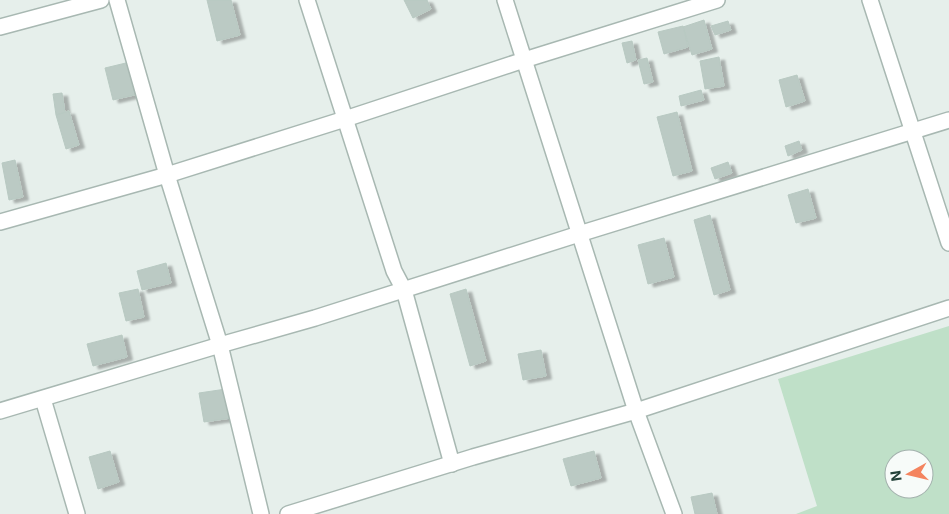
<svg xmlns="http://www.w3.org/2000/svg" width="949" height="514" font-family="Inter,sans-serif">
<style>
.green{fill:#bfe0c8;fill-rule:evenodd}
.building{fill:#bbcac4;stroke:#b8c9c2;filter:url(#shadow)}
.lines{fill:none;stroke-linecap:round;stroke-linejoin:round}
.minor-casing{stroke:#a8b8b2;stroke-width:18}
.minor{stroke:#fff;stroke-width:15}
</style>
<defs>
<filter id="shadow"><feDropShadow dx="5.5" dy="3" stdDeviation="1" flood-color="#0004"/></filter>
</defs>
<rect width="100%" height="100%" fill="#e6efeb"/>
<path class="green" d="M 949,326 L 949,514 L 796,514 L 817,506 L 778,379 ZM 894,459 L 924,459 L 924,489 L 894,489 Z"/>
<g class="building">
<polygon points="207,0 231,0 240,35 217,41"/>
<polygon points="404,0 427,0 431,9 413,18"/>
<polygon points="704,20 712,49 692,55 683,27"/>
<polygon points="728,21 731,30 715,35 711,26"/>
<polygon points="683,26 688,47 664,54 658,32"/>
<polygon points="632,41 636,60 627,63 622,43"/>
<polygon points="719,57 724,86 705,89 700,61"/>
<polygon points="647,58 653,82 644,84 638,60"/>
<polygon points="130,62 138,94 113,100 105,68"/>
<polygon points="797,75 805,101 786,107 779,80"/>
<polygon points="701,90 704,100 681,106 679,96"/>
<polygon points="62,93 65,113 56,115 53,94"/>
<polygon points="69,111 79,145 66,149 56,115"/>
<polygon points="677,112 692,171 673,176 657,117"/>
<polygon points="799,141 802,150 788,156 785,146"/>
<polygon points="15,160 23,197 9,200 2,163"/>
<polygon points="728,162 732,173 715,179 711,168"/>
<polygon points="808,189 816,218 796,223 788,195"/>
<polygon points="710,215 730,290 714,295 694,220"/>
<polygon points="664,238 674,277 648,284 638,245"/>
<polygon points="166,263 171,283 142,290 137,271"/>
<polygon points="138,289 144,317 126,321 119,293"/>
<polygon points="466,289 486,361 470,366 450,294"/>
<polygon points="122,335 127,357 93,366 87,344"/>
<polygon points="541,350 546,376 523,380 518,354"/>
<polygon points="226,389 231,418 204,422 199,393"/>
<polygon points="110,451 119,482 98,489 89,457"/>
<polygon points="594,451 601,478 571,486 563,459"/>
<polygon points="712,493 717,514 695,514 691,497"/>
</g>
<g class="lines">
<defs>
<g id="minor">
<polyline points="117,0 167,175 220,345 261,514"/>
<polyline points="307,0 394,271 404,290 452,464"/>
<polyline points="505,0 636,411 674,514"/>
<polyline points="870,0 949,243"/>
<polyline points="0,27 101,0"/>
<polyline points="0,222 167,175 345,119 524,60 717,0"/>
<polyline points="43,399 77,514"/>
<polyline points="0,411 220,345 315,318 579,234 949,120"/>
<polyline points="288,514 473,457 636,411 949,308"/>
</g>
</defs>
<use href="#minor" class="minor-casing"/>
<use href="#minor" class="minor"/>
</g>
<g transform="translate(909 474) rotate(262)"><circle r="24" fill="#f7fbf9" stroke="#a3b1ad"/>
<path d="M0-4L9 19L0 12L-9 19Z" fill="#f4845f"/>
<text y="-8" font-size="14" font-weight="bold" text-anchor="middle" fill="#24423a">N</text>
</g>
</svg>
